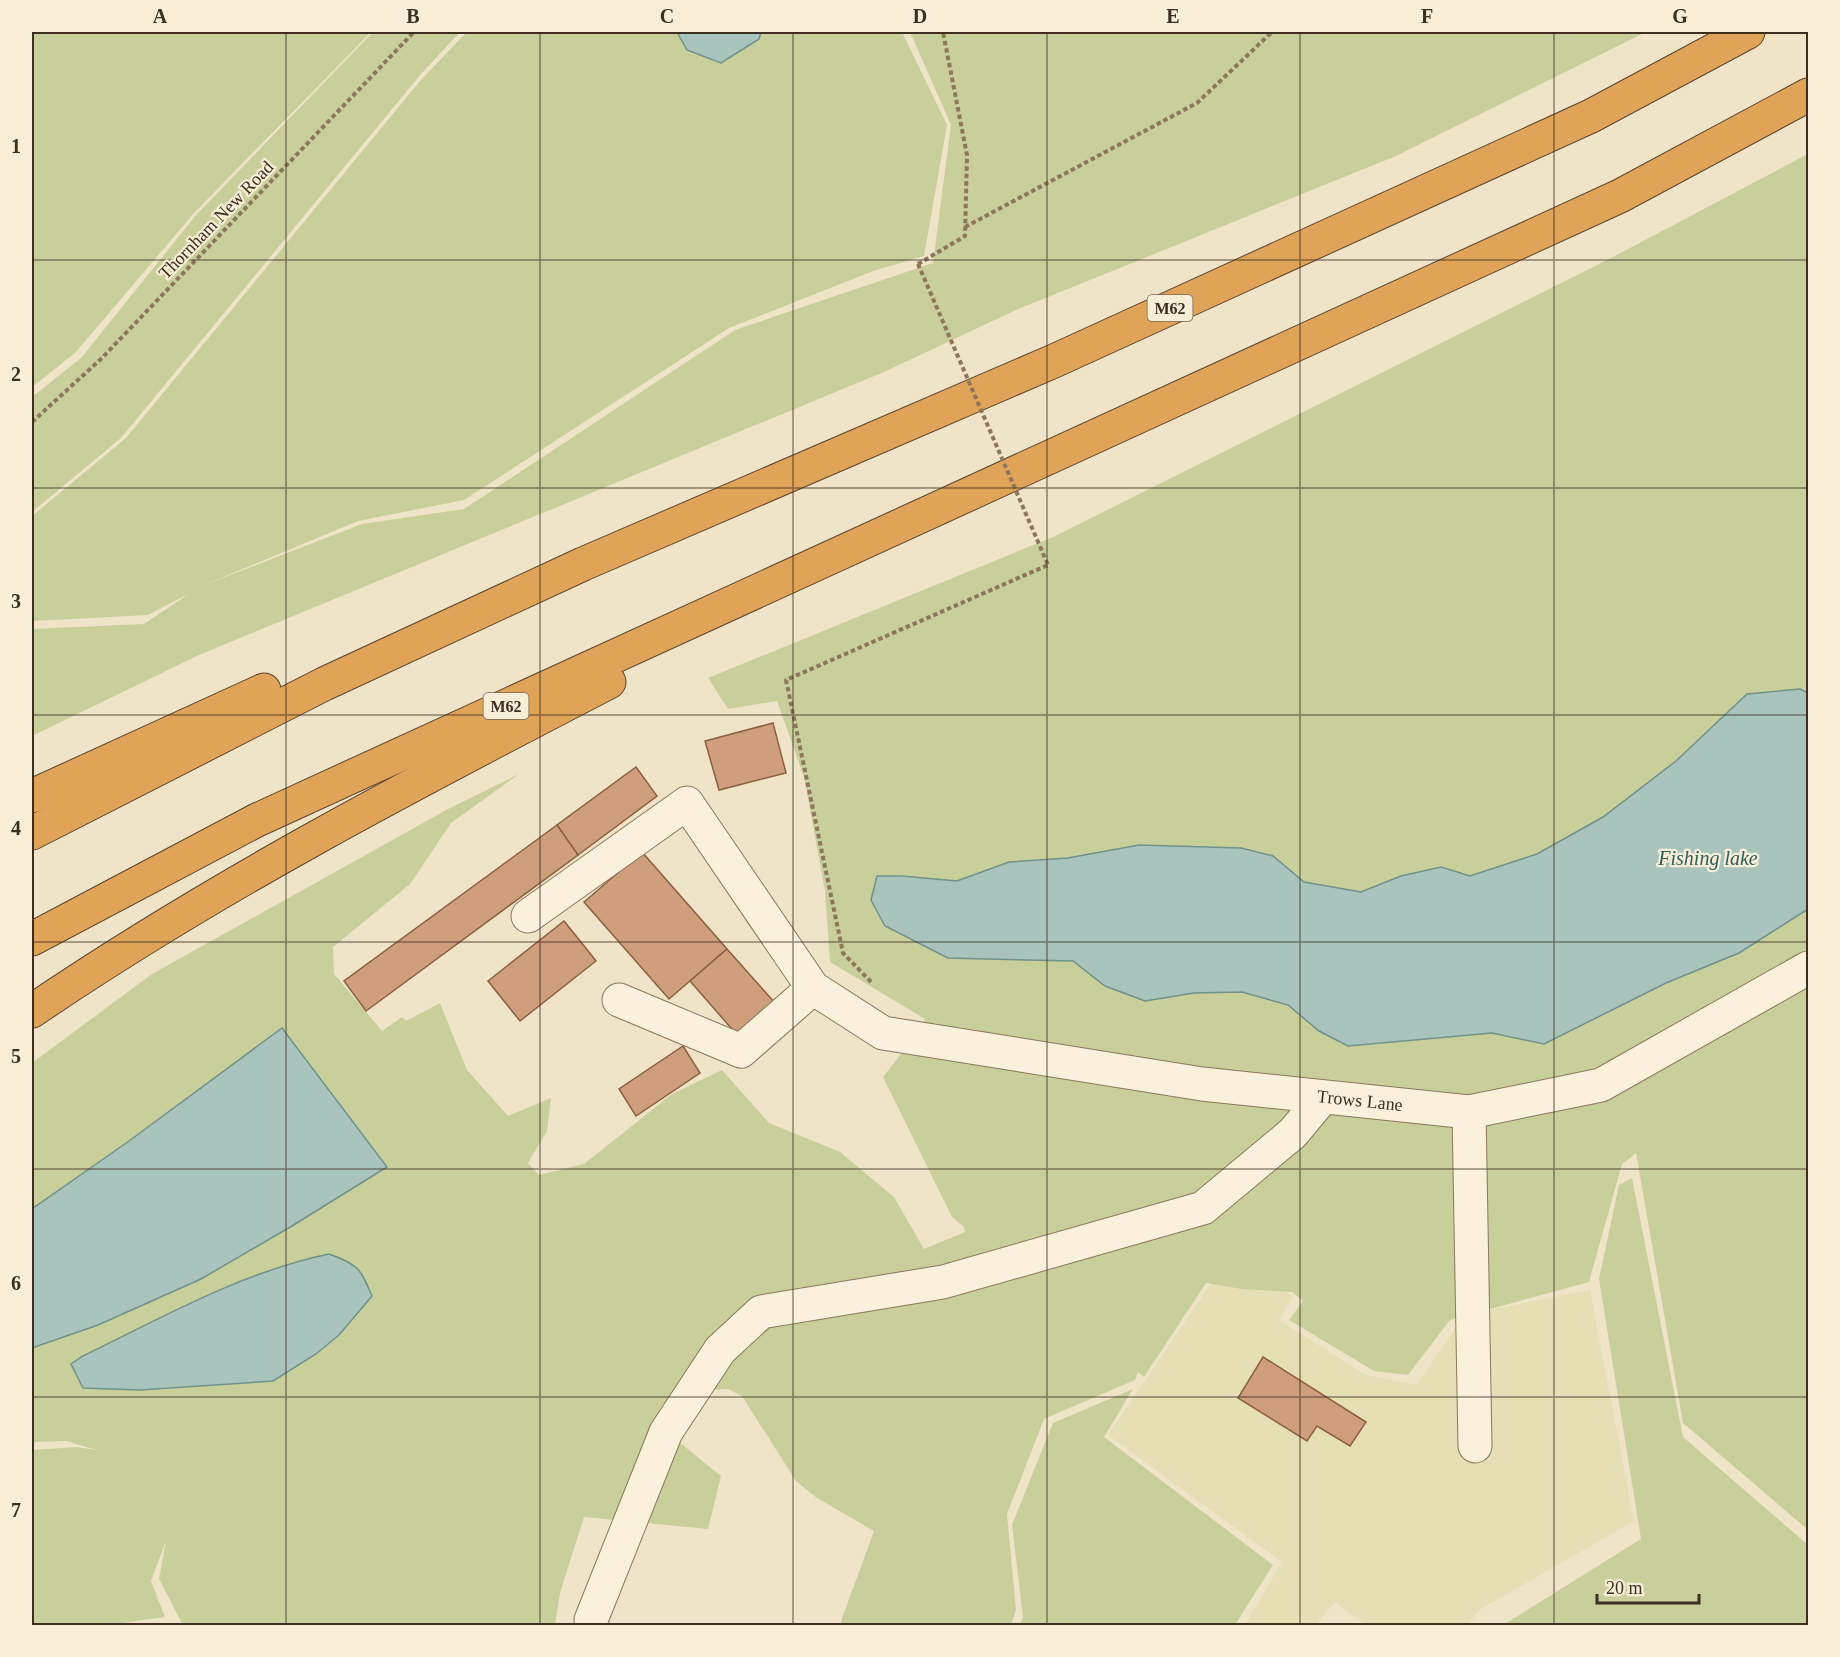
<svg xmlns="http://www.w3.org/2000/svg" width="1840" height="1657" font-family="Georgia,serif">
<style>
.farmland{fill:#e6deb5}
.green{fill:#c9cf9b}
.water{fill:#a9c4bc;stroke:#6f938a;stroke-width:1.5}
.building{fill:#cf9f7d;stroke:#8d5f41;stroke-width:1.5}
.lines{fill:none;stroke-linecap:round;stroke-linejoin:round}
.minor-casing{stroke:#8d765c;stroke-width:35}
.highway-casing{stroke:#5b4430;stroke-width:35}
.path{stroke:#8d765c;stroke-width:4;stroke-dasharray:4.5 3;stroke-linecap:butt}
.minor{stroke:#faf1dc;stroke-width:33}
.highway{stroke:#e0a458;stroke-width:33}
.path-bridge{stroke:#8d765c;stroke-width:4;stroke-dasharray:4.5 3;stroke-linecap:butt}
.grid{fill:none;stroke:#3d2e20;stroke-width:1.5;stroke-opacity:0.55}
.labels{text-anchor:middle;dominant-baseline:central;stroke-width:4.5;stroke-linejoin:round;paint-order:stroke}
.shield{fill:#f7eed8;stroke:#756857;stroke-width:1.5}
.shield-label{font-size:16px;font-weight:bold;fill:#3d2e20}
.street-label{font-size:18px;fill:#3d2e20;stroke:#f7eed8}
.water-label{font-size:20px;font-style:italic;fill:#2f5d5a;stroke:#f7eed8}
.neatline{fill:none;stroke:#3d2e20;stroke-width:2}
.grid-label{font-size:20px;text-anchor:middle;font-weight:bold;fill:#3d2e20}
</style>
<rect width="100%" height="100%" fill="#f0e4c8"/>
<polygon class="farmland" points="1233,1251 1293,1297 1279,1320 1366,1375 1417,1385 1464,1315 1590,1290 1634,1521 1479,1610 1467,1625 1366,1625 1335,1602 1316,1625 1245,1625 1282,1562 1108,1435"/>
<g class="green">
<polygon points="32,32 371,32 195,212 75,353 32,387"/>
<polygon points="373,32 460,32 421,74 121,438 32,512 32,397 81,358 196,215"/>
<polygon points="467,32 902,32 947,125 924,256 876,270 729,328 464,500 358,521 204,585 362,524 464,509 735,330 933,263 951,125 910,32 1646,32 1396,156 1016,310 884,372 199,655 32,736 32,629 144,624 190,593 148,615 32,621 32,516 126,438 420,81"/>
<polygon points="1808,154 1808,664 1806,666 1808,672 1808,1530 1683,1423 1636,1153 1622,1164 1589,1282 1450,1320 1408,1375 1374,1371 1289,1320 1303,1301 1292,1292 1242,1289 1206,1283 1144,1377 1138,1372 1135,1380 1044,1419 1007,1514 1016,1610 1011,1625 842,1625 841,1621 874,1531 817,1498 796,1481 742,1396 728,1389 677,1392 658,1425 721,1476 708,1529 584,1517 560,1593 555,1625 183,1625 159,1579 166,1541 151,1581 165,1617 100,1626 32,1626 32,1450 77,1447 97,1450 66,1441 32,1442 32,1063 152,974 448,809 519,774 451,823 410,884 333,947 334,974 382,1031 402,1017 406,1021 440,1003 467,1070 508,1116 551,1098 547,1131 528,1163 539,1175 584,1164 672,1094 722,1070 769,1123 840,1152 894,1197 924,1249 965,1232 964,1227 952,1217 883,1077 921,1029 925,1019 830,962 825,891 804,777 777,701 728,709 708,678 1053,537 1611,258"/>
<polygon points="1632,1178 1683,1437 1808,1545 1808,1625 1503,1625 1641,1539 1599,1279 1619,1185"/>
<polygon points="1133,1389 1104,1437 1273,1565 1235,1625 1020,1625 1023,1617 1012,1525 1053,1423"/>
</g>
<g class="water">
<polygon points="677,32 761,32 759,39 721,63 687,50"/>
<polygon points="1800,689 1808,693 1808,909 1739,953 1666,983 1544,1044 1492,1033 1348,1046 1319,1031 1288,1005 1242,992 1194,993 1145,1001 1105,986 1073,961 948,958 885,926 871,900 877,876 902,876 957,881 1009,862 1068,858 1139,845 1241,848 1273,856 1304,882 1361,892 1401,876 1441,867 1470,876 1537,854 1603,817 1676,761 1747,694"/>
<polygon points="282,1028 387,1167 292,1226 201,1279 98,1325 32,1348 32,1209 129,1141"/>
<path d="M 329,1254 C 358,1265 360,1267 372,1296 L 339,1335 L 316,1354 L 273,1381 L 140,1390 L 83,1388 L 71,1364 L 83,1356 C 163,1317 242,1272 329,1254 Z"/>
</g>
<g class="building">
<polygon points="773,723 786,773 719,790 705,741"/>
<polygon points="636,767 657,796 578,855 557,825"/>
<polygon points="557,825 578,855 366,1011 344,981"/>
<polygon points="642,852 727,949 669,999 584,902"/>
<polygon points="564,921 596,961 520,1021 488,981"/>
<polygon points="727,949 775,1003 738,1036 690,981"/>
<polygon points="683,1046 700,1073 636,1116 619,1089"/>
<polygon points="1263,1357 1366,1422 1350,1446 1317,1426 1307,1441 1238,1398"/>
</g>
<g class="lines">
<defs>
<g id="minor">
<path id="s1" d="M 528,916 L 687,803 L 813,988 L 883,1033 L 1202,1084 L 1469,1112 L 1601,1085 L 1808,968"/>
<polyline points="619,1000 741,1051 813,988"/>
<polyline points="1469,1112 1475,1446"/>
<polyline points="591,1620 666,1432 720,1350 761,1312 943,1282 1203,1208 1293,1133 1323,1097"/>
</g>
<g id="highway">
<polyline points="32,796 264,690"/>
<polyline points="32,833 324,684 583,564 1054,361 1591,116 1748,32"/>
<polyline points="32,939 257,820 1620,196 1808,95"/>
<path d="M 32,1011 C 216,886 412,784 609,682"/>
</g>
</defs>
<use href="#minor" class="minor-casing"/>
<use href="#highway" class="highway-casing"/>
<g class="path">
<polyline points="965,227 1197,103 1272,32"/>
<polyline points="918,264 965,236 967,155 943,32"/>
<polyline points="32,422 101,359 414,32"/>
<polyline points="871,982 843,953 786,680 1048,565"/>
</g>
<use href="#minor" class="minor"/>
<use href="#highway" class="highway"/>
<polyline class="path-bridge" points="918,264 1048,565"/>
</g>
<path class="grid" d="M 286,32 L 286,1626M 540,32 L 540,1626M 793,32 L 793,1626M 1047,32 L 1047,1626M 1300,32 L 1300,1626M 1554,32 L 1554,1626M 32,260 L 1808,260M 32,488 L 1808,488M 32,715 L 1808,715M 32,942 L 1808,942M 32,1169 L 1808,1169M 32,1397 L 1808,1397"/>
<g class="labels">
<g class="shield">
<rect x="1147.5" y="295" width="45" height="26" rx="4.5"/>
<rect x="483.5" y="693" width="45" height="26" rx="4.5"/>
</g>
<g class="shield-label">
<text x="1170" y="308">M62</text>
<text x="506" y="706">M62</text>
</g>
<g class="street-label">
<text transform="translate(216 220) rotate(-46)">Thornham New Road</text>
<text stroke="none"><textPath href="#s1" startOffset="984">Trows Lane</textPath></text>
</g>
<g class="water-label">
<text x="1708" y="858">Fishing lake</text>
</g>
</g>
<rect width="1840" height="1657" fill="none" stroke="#f7eed8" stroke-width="66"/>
<path d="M1597 1594v9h102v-9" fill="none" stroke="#3d2e20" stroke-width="3"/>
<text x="1606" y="1594" font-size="18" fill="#3d2e20" stroke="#f7eed8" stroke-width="4.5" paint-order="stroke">20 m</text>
<rect x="33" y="33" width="1774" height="1591" class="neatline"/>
<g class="grid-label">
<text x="160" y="23">A</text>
<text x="413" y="23">B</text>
<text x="667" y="23">C</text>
<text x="920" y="23">D</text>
<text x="1173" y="23">E</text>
<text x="1427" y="23">F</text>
<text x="1680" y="23">G</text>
<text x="16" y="153">1</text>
<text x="16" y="381">2</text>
<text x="16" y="608">3</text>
<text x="16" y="835">4</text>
<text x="16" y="1063">5</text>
<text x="16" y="1290">6</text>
<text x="16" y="1517">7</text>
</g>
</svg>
